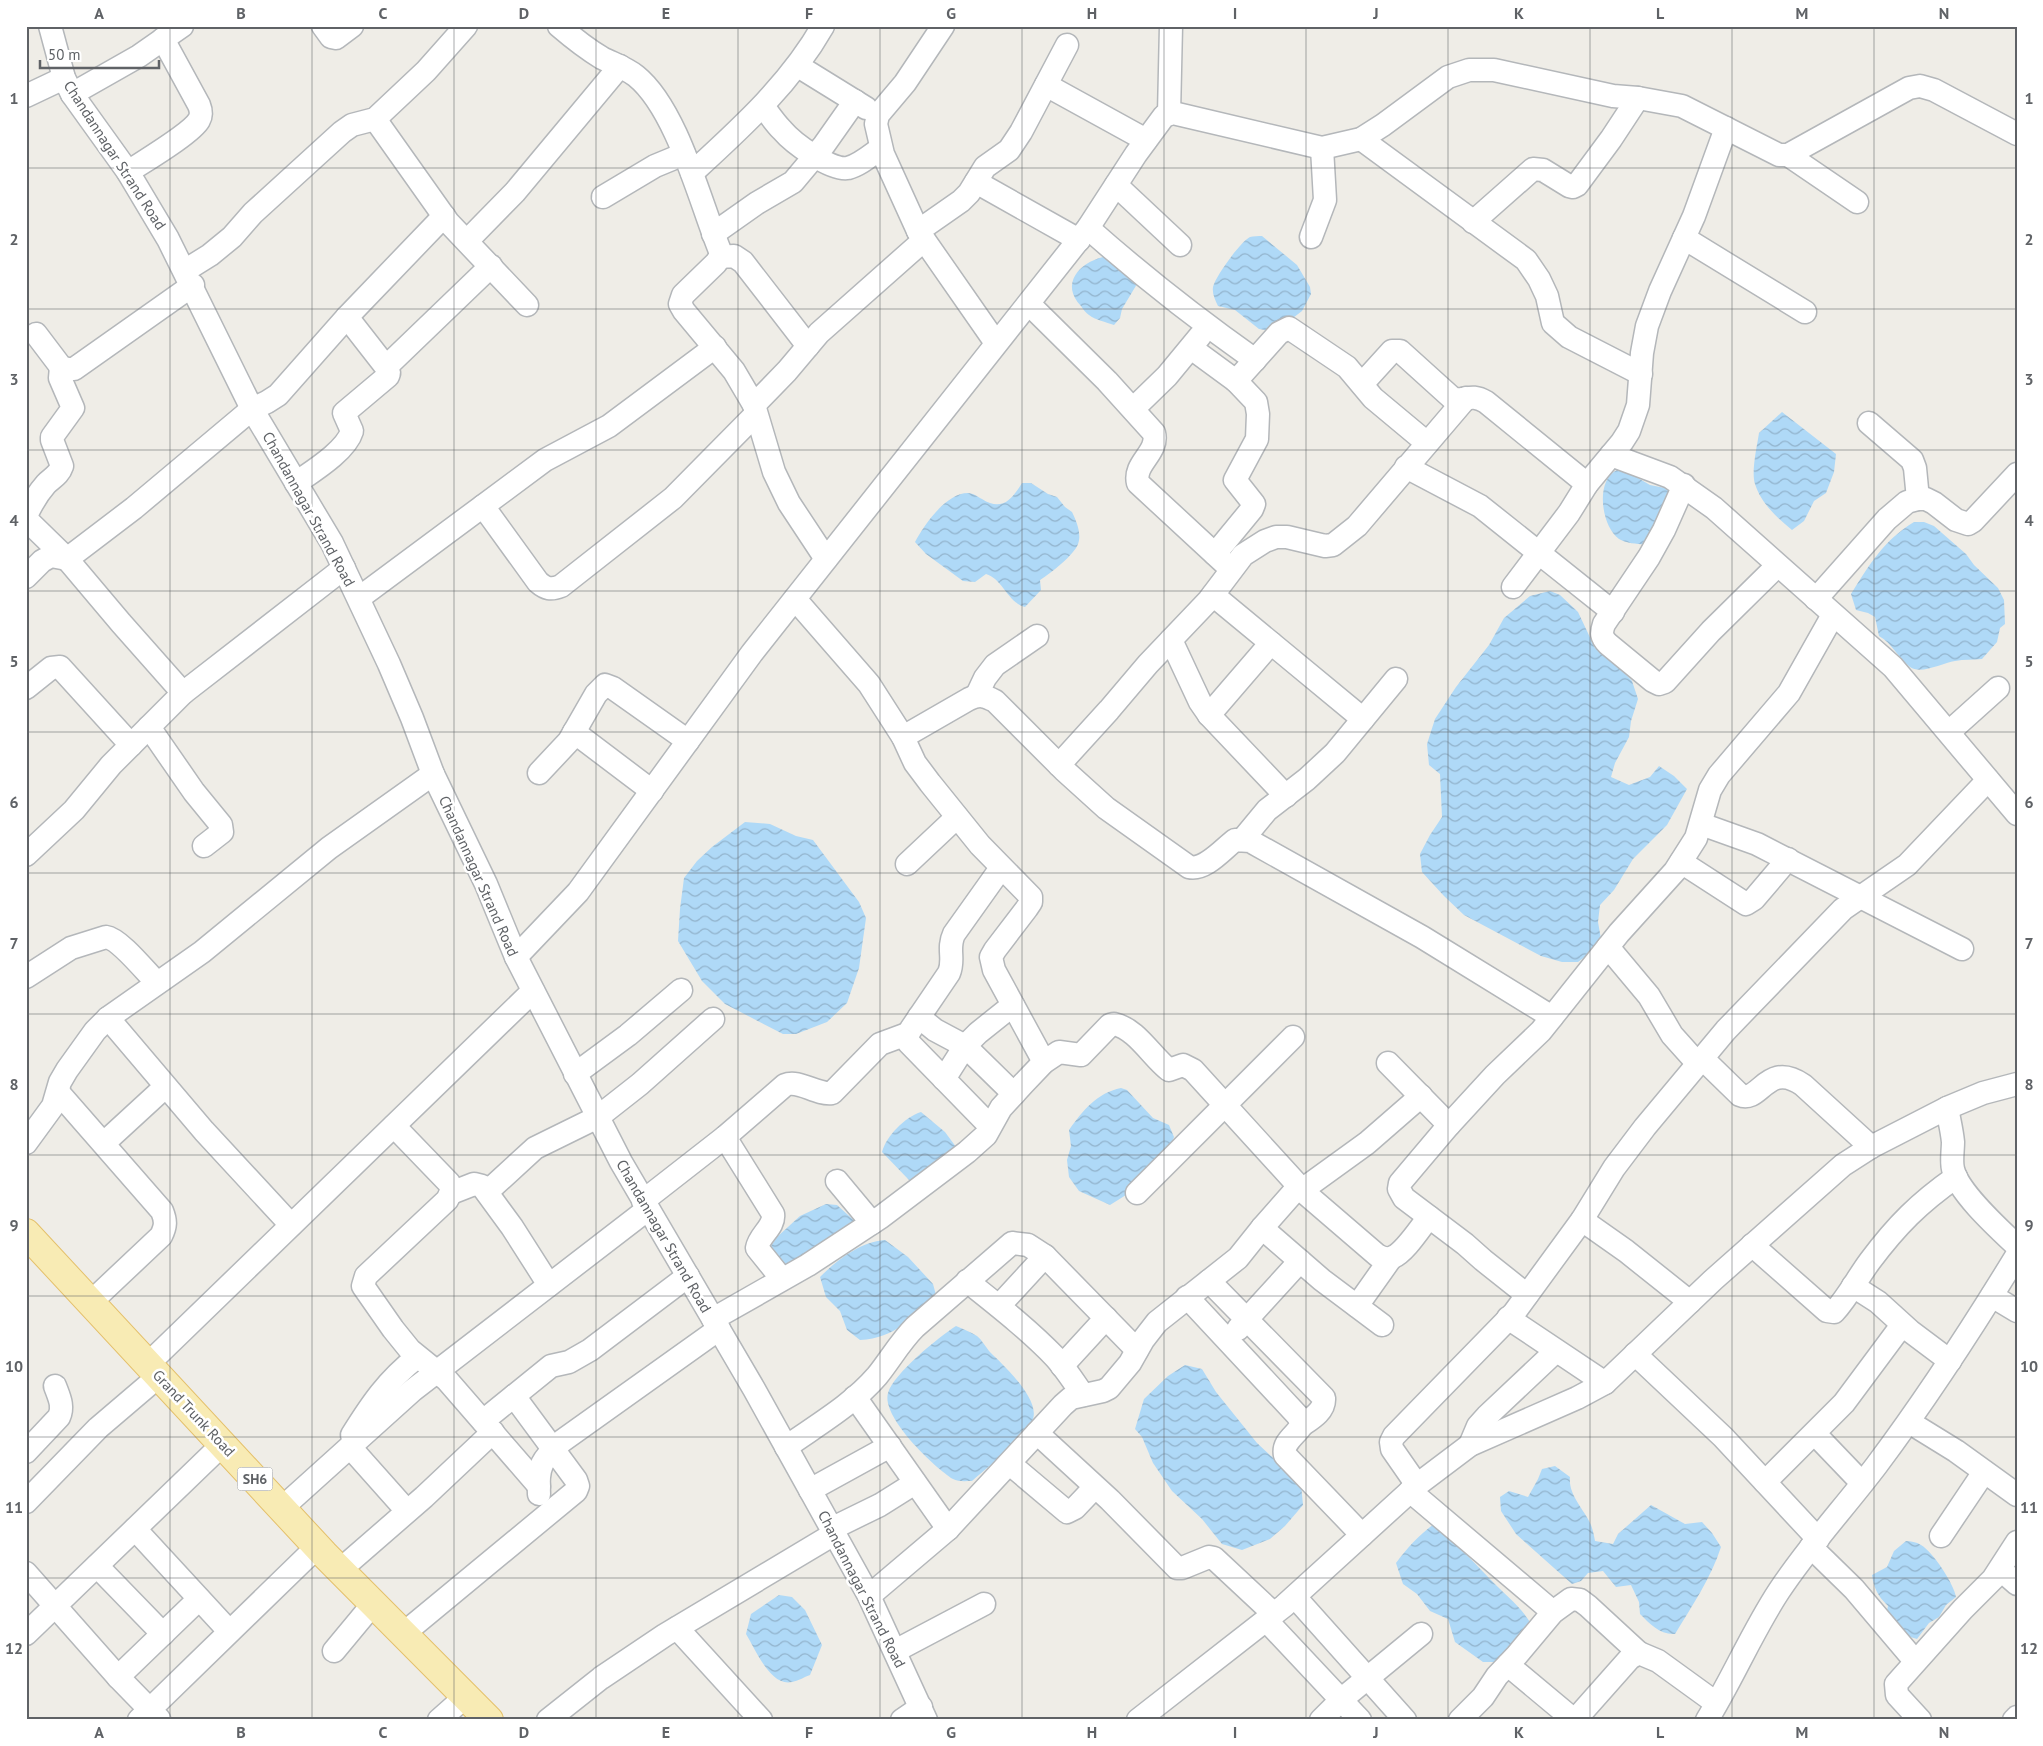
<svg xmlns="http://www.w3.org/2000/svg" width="2043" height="1746" font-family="'PT Sans',sans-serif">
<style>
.water{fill:url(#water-waves)}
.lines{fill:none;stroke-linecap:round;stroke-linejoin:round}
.minor-casing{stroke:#b4b7ba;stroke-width:25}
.major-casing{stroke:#e4c06b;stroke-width:30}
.minor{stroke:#fff;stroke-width:22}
.major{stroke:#f8ebb4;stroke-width:28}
.grid{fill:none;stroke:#5f6266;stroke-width:1;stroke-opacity:0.55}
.labels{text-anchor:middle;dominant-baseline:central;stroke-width:5;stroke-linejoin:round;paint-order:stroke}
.shield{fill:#fff;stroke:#8f9194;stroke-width:1}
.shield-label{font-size:14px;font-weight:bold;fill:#5f6266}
.street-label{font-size:15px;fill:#5f6266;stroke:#fff}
.neatline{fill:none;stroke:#5f6266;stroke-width:2}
.grid-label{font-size:16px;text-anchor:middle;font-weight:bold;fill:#5f6266}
</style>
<defs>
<pattern id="water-waves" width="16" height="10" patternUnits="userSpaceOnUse" patternTransform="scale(1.25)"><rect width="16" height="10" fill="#afd9f7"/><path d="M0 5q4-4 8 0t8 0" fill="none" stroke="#92b3cc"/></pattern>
</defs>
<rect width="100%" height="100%" fill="#efede7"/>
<g class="water">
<path d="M 1262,236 L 1297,265 L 1310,287 L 1311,294 L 1302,311 L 1289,321 L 1272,329 L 1265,330 L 1259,329 L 1235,310 L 1218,306 C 1215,300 1212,293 1213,287 C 1215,277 1241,241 1250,237 C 1253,236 1259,236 1262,236 Z"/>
<path d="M 1103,257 L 1112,260 L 1137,284 L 1122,309 L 1120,318 L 1114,325 C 1106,322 1095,320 1089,315 C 1086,313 1083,309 1081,306 C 1060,284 1079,263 1103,257 Z"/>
<path d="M 1782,412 L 1836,454 L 1834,472 L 1826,493 L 1814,501 L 1804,521 L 1792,530 C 1777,518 1761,503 1755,484 C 1751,472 1757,446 1759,433 Z"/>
<path d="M 1617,470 L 1626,471 L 1650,485 L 1670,489 L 1645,545 C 1636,543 1627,544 1619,539 C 1601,526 1595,480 1617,470 Z"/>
<path d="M 1022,483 L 1031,483 L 1048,494 L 1057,497 L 1065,507 L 1072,512 C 1076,520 1082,534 1078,544 C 1074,555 1051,573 1040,580 L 1041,590 L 1025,607 C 1007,602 1003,579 986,574 L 975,582 L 963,581 L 926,554 L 915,542 C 924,525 946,493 968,493 C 973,493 978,497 982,499 C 1002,512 1012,499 1022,483 Z"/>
<path d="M 1914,522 L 1924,522 L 1934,526 L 1966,554 L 1974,565 L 1998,588 L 2004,600 L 2005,624 L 2000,628 L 1997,642 L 1982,659 C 1973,660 1964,659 1955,661 C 1942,663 1921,675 1910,667 C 1898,658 1892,643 1879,636 L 1875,617 L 1868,613 L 1856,610 L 1851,594 C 1870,564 1883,541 1914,522 Z"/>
<polygon points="1550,591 1560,595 1578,612 1595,648 1607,654 1632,681 1638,699 1631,721 1629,737 1615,763 1611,777 1629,785 1650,777 1659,766 1674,776 1687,789 1667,825 1633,859 1614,890 1600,905 1598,922 1601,939 1590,953 1578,962 1562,962 1541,956 1464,915 1444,896 1422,872 1420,854 1430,835 1442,817 1440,774 1429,765 1427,744 1435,719 1456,687 1489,645 1504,618 1530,596"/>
<polygon points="745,822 770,824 796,836 813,840 859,902 866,918 859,968 847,1003 827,1022 796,1034 783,1034 725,1004 702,981 678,941 680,909 684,878 697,861 712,847"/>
<path d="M 1121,1088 L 1127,1090 L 1153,1118 L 1169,1125 L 1174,1137 L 1168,1152 L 1126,1195 L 1110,1205 L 1079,1191 L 1069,1177 L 1067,1160 L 1071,1146 L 1069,1130 C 1083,1110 1097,1093 1121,1088 Z"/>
<path d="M 921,1112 L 945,1132 L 959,1151 L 917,1184 L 909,1180 L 882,1152 C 886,1136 905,1117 921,1112 Z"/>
<polygon points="826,1204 837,1205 858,1224 784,1274 769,1249 777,1237 800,1216"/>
<path d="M 885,1240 L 908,1257 L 933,1284 L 936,1295 C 911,1318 896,1338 860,1340 L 847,1330 L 840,1311 L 826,1297 L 820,1277 C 837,1260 860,1242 885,1240 Z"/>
<path d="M 956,1326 C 963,1329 971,1332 977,1336 C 982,1340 985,1346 989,1351 C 1002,1364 1040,1398 1033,1419 C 1026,1437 988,1467 972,1481 C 966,1481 958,1482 953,1479 C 934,1467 881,1417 888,1393 C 894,1373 939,1337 956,1326 Z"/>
<polygon points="1185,1365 1202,1369 1216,1392 1257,1443 1301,1484 1303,1505 1285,1526 1270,1539 1242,1550 1222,1544 1202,1519 1172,1491 1153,1463 1142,1437 1135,1429 1144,1399 1168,1376"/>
<path d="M 1555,1466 L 1570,1477 C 1568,1495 1584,1509 1591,1525 C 1593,1530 1594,1536 1595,1541 L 1613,1544 L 1618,1534 L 1651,1505 L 1685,1524 L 1702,1522 L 1712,1533 L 1721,1547 C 1711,1578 1692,1606 1675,1634 C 1660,1635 1650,1624 1640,1614 L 1639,1602 L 1631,1585 L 1616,1587 L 1603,1571 L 1588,1573 L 1581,1581 L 1572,1584 L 1516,1534 L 1501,1511 L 1500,1497 L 1509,1491 L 1528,1497 L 1538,1479 L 1542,1469 Z"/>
<path d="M 1434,1524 C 1454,1542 1471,1559 1489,1578 C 1505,1595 1522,1607 1533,1627 L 1500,1662 L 1483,1662 L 1455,1642 L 1448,1619 L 1430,1611 L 1417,1594 L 1403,1584 L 1396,1563 C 1407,1548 1419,1535 1434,1524 Z"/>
<path d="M 1906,1541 C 1911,1541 1916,1542 1921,1545 C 1933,1552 1954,1584 1956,1597 L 1946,1605 L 1939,1617 L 1929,1623 L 1917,1639 L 1907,1636 L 1886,1615 L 1888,1606 C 1878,1596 1874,1589 1872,1575 L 1887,1567 L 1894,1551 Z"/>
<path d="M 779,1595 L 792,1597 L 805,1610 L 822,1645 L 810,1675 C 804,1677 798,1681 792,1682 C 770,1687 755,1648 746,1634 L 751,1614 Z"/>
</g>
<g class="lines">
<defs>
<g id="minor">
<polyline points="50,26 64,78 72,94 128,172 168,239 252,409 332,543 389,664 412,718 433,774 486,884 516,957 621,1162 754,1389 869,1596 926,1720"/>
<polyline points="323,26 331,37 336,38 352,26"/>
<path d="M 559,26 C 573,38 587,49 602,58 C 614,64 626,68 636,76 C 677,109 700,202 720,251 L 720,257 L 716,263 L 683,295 L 680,304 L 684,311 L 734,371 L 754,405 L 774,472 L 789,503 L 826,559"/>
<polyline points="943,26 905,83 878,115 876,124 883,154 918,231 996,343"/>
<polyline points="798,66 866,108"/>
<polyline points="1046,85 1146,140"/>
<polyline points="72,94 139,56 182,26"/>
<polyline points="26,96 64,78"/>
<path d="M 763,106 C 769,114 775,123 782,130 C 793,143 831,171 848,168 C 860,165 871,155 881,148"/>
<polyline points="1169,114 1171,26"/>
<polyline points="375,119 448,222 527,305"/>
<polyline points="1361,139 1526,260 1539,279 1547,296 1553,323 1569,337 1641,374"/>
<polyline points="1788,155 1857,202"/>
<path d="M 128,172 C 143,162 192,133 199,120 C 202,115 201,110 199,105 L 163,39"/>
<path d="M 692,173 C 741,128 790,84 823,26"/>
<polyline points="976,182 1079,240"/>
<polyline points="1116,185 1180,245"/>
<polyline points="603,197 655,166 684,154"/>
<polyline points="1473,222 1533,169 1543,170 1569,186 1573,187 1577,185 1611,139 1638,98"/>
<path d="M 1088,228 C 1141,275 1197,319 1255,360"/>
<polyline points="918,231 961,201 969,193 985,167 1009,150 1021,132 1067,45"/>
<polyline points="713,234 757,203 793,182 824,145 855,101"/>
<polyline points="1311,237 1325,200 1322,148"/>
<polyline points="1684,238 1805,312"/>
<polyline points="467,241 515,192 620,66"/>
<polyline points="720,257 734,256 743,262 808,346"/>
<polyline points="186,270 210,255 232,237 253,213 342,132 352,125 375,119 426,71 466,26"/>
<path d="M 1029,304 L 1107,381 L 1154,433 C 1159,453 1133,463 1138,483 L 1231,569"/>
<polyline points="36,334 61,367 68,369 74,369 193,285"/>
<polyline points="1191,348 1236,381 1256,402 1258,414 1257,439 1235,480 1254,504 1252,509 1215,554"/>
<polyline points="386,367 491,266"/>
<polyline points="1236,381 1279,333 1289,328 1347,367 1373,398 1427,443"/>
<path d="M 1362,384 L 1392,351 L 1400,351 L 1452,398 C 1466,403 1469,392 1486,402 L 1587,484"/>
<polyline points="754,405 787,371 819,333 924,240"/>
<polyline points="1133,409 1167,376 1200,336"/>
<polyline points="1869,423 1912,460 1915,468 1918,499"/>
<polyline points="1611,455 1670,477 1714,508 1893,667 2017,814"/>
<polyline points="1406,467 1480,506 1613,612"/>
<path d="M 296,483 C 313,471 346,451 352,431 L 344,413 L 388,376 L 389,373 L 386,367 L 347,317"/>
<path d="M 1684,485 L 1664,530 L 1649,557 L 1604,624 C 1601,633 1601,637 1608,644 L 1653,681 L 1659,684 L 1665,682 L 1711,631 L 1777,566"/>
<polyline points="483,506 545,460 609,426 715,347"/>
<path d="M 26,516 C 31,505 38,493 46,484 C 52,478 59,475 62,466 L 52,440 L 52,437 L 73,408 L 60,378 L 61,367"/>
<polyline points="26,521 29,522 67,559 121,623 183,693"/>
<polyline points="26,577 42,561 51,556 67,559 134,508 252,409 267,402 278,395 347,317 444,216"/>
<polyline points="1513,587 1569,513 1587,484 1622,442 1629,431 1638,405 1642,353 1647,326 1660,291 1694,216 1726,128"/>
<polyline points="1213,595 1363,719"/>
<path d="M 359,598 L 483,506 L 538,582 C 546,589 551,590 561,586 L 673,498 L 756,414"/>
<polyline points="795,599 869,684 903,737 915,763 930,783 980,845 1031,897 1031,902 1027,908 995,950 991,957 994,970 1044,1062"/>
<polyline points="1816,599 1887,519 1907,502 1918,499 1926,499 1934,503 1956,520 1968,524 1973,521 2017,474"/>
<polyline points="1171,640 1200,702 1209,715 1286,796"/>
<polyline points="26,688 51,668 60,667 131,745"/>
<polyline points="977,695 985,678 995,665 1037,636"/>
<polyline points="1209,715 1271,643"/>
<polyline points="149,727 194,792 221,825 222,832 204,846"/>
<polyline points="574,732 652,791"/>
<polyline points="1949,732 1998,688"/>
<path d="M 903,737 L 969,699 C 980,694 985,696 995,701 L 1064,770 L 1106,808 L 1189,867 C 1205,871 1223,849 1235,840 L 1250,841 L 1422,937 L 1552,1017"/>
<polyline points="1059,765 1109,710 1148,664 1209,600 1243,555 1265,541 1276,537 1287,537 1325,546 1333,545 1357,526 1466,398"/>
<polyline points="539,773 569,741 596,694 605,685 613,688 688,741"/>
<polyline points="1701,824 1757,844 1962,949"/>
<polyline points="1243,839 1267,810 1307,779 1335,753 1396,679"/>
<polyline points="26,855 74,810 111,765 183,693 344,568"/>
<polyline points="1681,862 1746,904 1754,899 1788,859"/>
<polyline points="907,864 957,817"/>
<polyline points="1608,947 1649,996 1672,1035 1698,1064"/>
<polyline points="516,957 578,892 752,653 1088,228 1136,154 1164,116 1173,113 1322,148 1361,139 1383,125 1448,77 1469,70 1494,70 1613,96 1638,98 1682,106 1779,155 1788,155 1909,88 1920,86 1934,90 2017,134"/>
<path d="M 26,977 L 71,948 L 106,937 C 120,939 146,972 157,983"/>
<polyline points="919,1017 935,1030 965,1046 1014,1094"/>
<polyline points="108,1018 204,1131 291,1225"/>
<path d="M 1702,1058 L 1740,1095 C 1760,1104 1767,1060 1803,1085 L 1871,1147"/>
<polyline points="1388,1063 1449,1125"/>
<polyline points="575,1074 628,1035 681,990"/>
<polyline points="944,1079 965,1046 978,1033 1013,1005"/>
<path d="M 58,1092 L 162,1211 C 166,1221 166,1226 161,1236 L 91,1302"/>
<path d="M 1947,1108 C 1949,1119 1952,1131 1953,1142 C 1953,1151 1951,1161 1953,1169 C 1958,1192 1999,1229 2017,1246"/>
<path d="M 394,1126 L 449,1183 C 452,1190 451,1193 447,1200 L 366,1276 L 363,1286 L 393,1329 L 410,1350 L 447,1380 L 539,1486"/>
<path d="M 990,1126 L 909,1043 L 906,1038 L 911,1029 L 949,973 C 955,959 947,949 954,934 L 1001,868"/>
<path d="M 725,1137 L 773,1214 C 775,1227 759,1235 757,1248 L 782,1279"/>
<polyline points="26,1143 53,1106 60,1082 67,1070 95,1031 108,1018 202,952 329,848 433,774"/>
<polyline points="104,1143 165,1087"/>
<polyline points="837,1181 872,1223"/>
<polyline points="1302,1190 1367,1143 1421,1096"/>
<polyline points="487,1192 535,1148 598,1117 640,1084 713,1019"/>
<polyline points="451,1193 474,1184 482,1186 512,1227 549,1285"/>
<polyline points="1137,1193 1293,1037"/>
<path d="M 643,1201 L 725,1137 L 785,1085 C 799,1079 816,1095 832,1093 L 880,1044 L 907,1034"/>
<polyline points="1582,1220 1626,1251 1690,1302"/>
<polyline points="1262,1228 1322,1280 1382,1325"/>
<path d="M 1752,1245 L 1827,1311 L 1834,1312 C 1848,1297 1858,1277 1870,1261 C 1897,1225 1919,1203 1956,1177"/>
<path d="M 967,1281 C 997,1305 1028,1329 1055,1357 C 1065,1368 1074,1382 1083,1395"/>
<path d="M 1209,1281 L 1324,1398 C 1325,1411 1311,1419 1302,1425"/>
<polyline points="1853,1286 1878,1302 1910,1331 1950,1361"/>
<polyline points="1527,1295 1483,1260 1465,1244 1404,1198 1399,1189 1400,1183 1449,1125 1495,1075 1541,1031 1619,933 1675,871 1696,838 1710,790 1719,775 1789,693 1833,615"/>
<polyline points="1992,1296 2017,1311"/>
<path d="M 1187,1297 L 1298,1416 L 1302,1425 C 1296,1435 1282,1442 1285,1455 L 1362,1535"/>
<polyline points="999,1306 1045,1256"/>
<polyline points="1357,1306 1391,1258"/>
<polyline points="1508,1318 1605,1383"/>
<path d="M 713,1319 L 808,1265 L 881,1217 L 967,1152 L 986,1135 L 1001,1108 L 1023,1084 L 1044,1062 L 1059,1052 L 1081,1055 L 1110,1025 L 1114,1024 C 1137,1029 1151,1056 1169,1070 L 1183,1065 L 1193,1070 L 1306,1194 L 1377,1255 C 1382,1258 1387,1260 1393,1257 C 1405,1252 1420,1228 1429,1217"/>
<polyline points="1238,1329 1300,1261"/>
<polyline points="1635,1354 1723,1437 1818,1539"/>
<polyline points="148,1364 533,991"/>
<polyline points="1062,1366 1106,1318"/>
<polyline points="855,1397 948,1529"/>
<polyline points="483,1421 551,1366 569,1362 590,1350 688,1276"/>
<polyline points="1909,1422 1956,1451 2017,1495"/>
<polyline points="1037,1433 1110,1500 1177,1568 1182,1568 1209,1557 1214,1558 1274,1614"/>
<polyline points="1815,1434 1862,1483"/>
<path d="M 352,1435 C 372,1403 387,1381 417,1357"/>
<polyline points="1470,1445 1478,1426 1487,1416 1556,1351"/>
<polyline points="350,1447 407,1511"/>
<path d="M 786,1447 C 817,1425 852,1405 877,1376 C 890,1360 900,1342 915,1327 L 1012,1243 L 1028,1245 L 1045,1256 L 1137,1350"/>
<path d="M 26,1452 L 59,1417 C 64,1406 59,1397 55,1386"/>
<polyline points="1010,1464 1067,1512 1075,1508 1095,1487"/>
<polyline points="1765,1482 1844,1403 1902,1325"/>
<polyline points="1417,1485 1392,1449 1391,1442 1394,1436 1514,1313 1582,1220 1614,1168 1645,1127 1726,1030 1843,909 1907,865 1988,780"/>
<polyline points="810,1490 890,1446"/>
<polyline points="1410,1491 1553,1612"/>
<path d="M 539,1494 C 537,1466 542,1459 562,1441 L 719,1329"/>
<polyline points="26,1502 98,1428 159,1376"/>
<polyline points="282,1508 413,1390 648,1209"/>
<polyline points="135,1529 229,1631"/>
<polyline points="831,1529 880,1505 915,1483"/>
<polyline points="1941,1536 1984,1472"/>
<polyline points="1811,1547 1854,1589 1915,1661"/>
<polyline points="97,1566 163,1634"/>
<polyline points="340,1570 424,1497 493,1432"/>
<polyline points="2001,1570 2017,1584"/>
<polyline points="26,1573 118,1677 159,1719"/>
<polyline points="869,1596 948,1529 1063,1405 1071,1398 1103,1391 1109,1388 1130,1363 1143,1340 1157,1322 1238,1258 1262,1228 1299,1186"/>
<polyline points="1295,1597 1405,1720"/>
<polyline points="1266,1620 1360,1720"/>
<polyline points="677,1628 761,1720"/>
<polyline points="26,1634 223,1444"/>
<polyline points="403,1634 576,1491 578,1486 576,1480 514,1396"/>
<polyline points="334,1651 373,1604"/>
<polyline points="895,1651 984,1604"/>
<polyline points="1508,1665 1574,1720"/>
<polyline points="118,1677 199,1599"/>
<polyline points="139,1720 318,1546"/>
<polyline points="439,1720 465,1697"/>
<polyline points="548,1720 601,1678 665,1635 834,1534"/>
<polyline points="902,1720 921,1707"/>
<polyline points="1138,1720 1284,1606 1417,1485 1470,1445 1577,1398 1605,1383 1713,1280 1843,1165 1871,1147 1947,1108 1983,1093 2017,1084"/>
<polyline points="1321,1720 1342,1699 1421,1634"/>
<polyline points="1460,1720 1483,1697 1497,1676 1517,1655 1553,1612 1571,1599 1580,1600 1588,1606 1639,1653"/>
<polyline points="1575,1720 1630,1658 1639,1653 1658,1661 1716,1703"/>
<path d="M 1707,1720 C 1733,1678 1752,1632 1779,1591 C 1808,1547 1844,1508 1876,1466 C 1927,1398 1973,1327 2017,1255"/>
<polyline points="1920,1720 1897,1695 1896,1684 1963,1609 1993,1579 2017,1542"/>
<polyline points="2014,1720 2017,1717"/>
</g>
<polyline id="major" points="26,1233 324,1554 489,1720"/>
</defs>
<use href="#minor" class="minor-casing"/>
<use href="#major" class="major-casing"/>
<use href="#minor" class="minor"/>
<use href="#major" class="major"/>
</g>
<path class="grid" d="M 170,26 L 170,1720M 312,26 L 312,1720M 454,26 L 454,1720M 596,26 L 596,1720M 738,26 L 738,1720M 880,26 L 880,1720M 1022,26 L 1022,1720M 1164,26 L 1164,1720M 1306,26 L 1306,1720M 1448,26 L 1448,1720M 1590,26 L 1590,1720M 1732,26 L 1732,1720M 1874,26 L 1874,1720M 26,168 L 2017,168M 26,309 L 2017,309M 26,450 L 2017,450M 26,591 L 2017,591M 26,732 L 2017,732M 26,873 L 2017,873M 26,1014 L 2017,1014M 26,1155 L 2017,1155M 26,1296 L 2017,1296M 26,1437 L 2017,1437M 26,1578 L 2017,1578"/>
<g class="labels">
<rect class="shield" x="237.5" y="1467.5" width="35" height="23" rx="4"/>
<g class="shield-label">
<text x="255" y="1479">SH6</text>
</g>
<g class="street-label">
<text transform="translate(115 155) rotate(57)">Chandannagar Strand Road</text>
<text transform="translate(309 509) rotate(61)">Chandannagar Strand Road</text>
<text transform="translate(479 876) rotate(66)">Chandannagar Strand Road</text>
<text transform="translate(664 1236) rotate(60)">Chandannagar Strand Road</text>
<text transform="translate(194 1413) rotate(47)">Grand Trunk Road</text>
<text transform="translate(862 1589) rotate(63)">Chandannagar Strand Road</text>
</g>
</g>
<rect width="2043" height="1746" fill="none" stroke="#ffffff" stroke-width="55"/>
<path d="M40 60v8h119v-8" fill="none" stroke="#5f6266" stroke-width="2.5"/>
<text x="48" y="60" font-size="15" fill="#5f6266" stroke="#ffffff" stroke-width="4" paint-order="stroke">50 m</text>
<rect x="28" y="28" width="1988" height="1690" class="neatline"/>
<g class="grid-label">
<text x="99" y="19">A</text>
<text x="241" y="19">B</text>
<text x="383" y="19">C</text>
<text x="524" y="19">D</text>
<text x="666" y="19">E</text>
<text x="809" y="19">F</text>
<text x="951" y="19">G</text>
<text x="1092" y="19">H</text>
<text x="1235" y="19">I</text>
<text x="1376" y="19">J</text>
<text x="1519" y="19">K</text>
<text x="1660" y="19">L</text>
<text x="1802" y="19">M</text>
<text x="1944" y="19">N</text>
<text x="14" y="104">1</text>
<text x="2029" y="104">1</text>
<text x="14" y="245">2</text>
<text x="2029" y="245">2</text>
<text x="14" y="385">3</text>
<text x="2029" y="385">3</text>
<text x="14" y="526">4</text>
<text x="2029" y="526">4</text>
<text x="14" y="667">5</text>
<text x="2029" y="667">5</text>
<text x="14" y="808">6</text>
<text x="2029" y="808">6</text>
<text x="14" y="949">7</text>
<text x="2029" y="949">7</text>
<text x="14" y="1090">8</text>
<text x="2029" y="1090">8</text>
<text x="14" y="1231">9</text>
<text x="2029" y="1231">9</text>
<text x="14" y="1372">10</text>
<text x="2029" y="1372">10</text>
<text x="14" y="1513">11</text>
<text x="2029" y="1513">11</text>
<text x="14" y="1654">12</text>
<text x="2029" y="1654">12</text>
<text x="99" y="1738">A</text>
<text x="241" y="1738">B</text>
<text x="383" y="1738">C</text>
<text x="524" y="1738">D</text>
<text x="666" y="1738">E</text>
<text x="809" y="1738">F</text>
<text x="951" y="1738">G</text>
<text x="1092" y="1738">H</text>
<text x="1235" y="1738">I</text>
<text x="1376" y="1738">J</text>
<text x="1519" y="1738">K</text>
<text x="1660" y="1738">L</text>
<text x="1802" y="1738">M</text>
<text x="1944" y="1738">N</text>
</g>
</svg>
